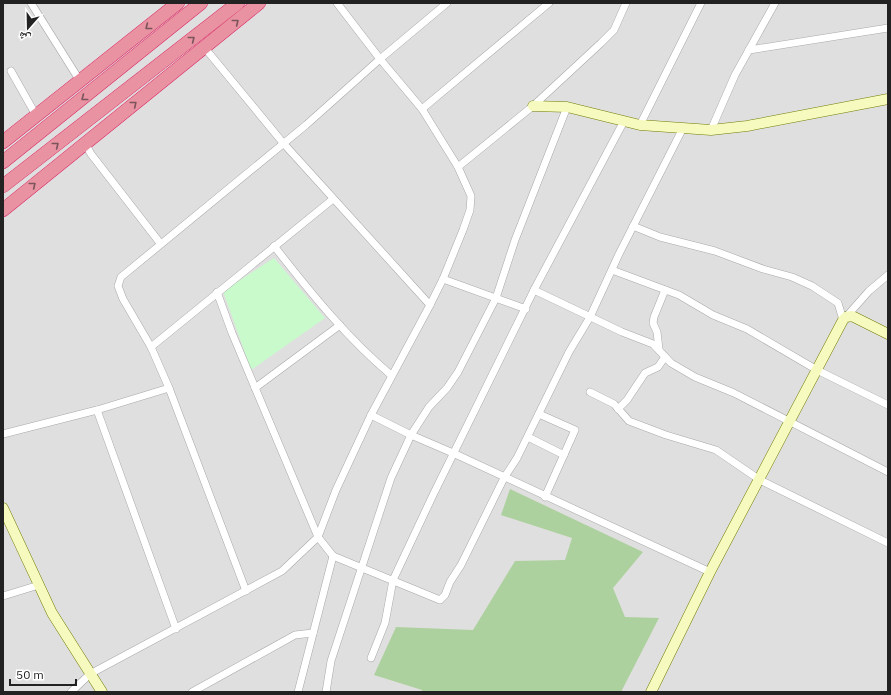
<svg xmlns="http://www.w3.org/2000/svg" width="891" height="695" font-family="'IBM Plex Sans','Noto Naskh Arabic',sans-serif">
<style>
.residential{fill:#e0dfdf}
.forest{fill:#add19e}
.park{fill:#c8facc}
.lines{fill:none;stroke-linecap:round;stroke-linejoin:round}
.street-casing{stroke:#a9a9a9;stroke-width:8}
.secondary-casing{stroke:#707d05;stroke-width:11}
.highway-casing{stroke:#dc2a67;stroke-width:14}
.street{stroke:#fff;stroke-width:7}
.secondary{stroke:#f7fabf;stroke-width:10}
.highway{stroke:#e892a2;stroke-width:13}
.oneway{stroke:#7b545c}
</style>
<rect width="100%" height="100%" fill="#f2efe9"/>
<rect class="residential" x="3" y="3" width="885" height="689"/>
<polygon class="forest" points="510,489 643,552 613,588 625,617 659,618 621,692 421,692 422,690 374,675 396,627 473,630 515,561 565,560 572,538 501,515"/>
<polygon class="park" points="274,258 325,318 251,370 223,291"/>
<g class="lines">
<defs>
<g id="street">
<polyline points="31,3 80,81"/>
<polyline points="337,3 380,59 422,109 458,167"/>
<polyline points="204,47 284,144 430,305"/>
<polyline points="749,50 888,28"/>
<polyline points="11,71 37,117"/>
<polyline points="422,109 549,3"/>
<polyline points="640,125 701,3"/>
<polyline points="711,130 735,75 775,3"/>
<polyline points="85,143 91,154 160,243"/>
<polyline points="633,226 660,237 715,251 763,269 792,277 812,286 838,303 843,320"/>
<path d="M 274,246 C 310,292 347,338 391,375"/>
<polyline points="612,270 679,295 713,315 747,329 817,370 888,405"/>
<polyline points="443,279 526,309"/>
<polyline points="534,290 622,332 653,344 671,363 695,377 734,393 888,472"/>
<polyline points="217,292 232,333 318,537 333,556 440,600 445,595 450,582 461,565 504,478 517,458 569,352 590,317 619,254 683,128"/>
<polyline points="846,317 869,291 888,275"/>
<polyline points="151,347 333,199"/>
<polyline points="659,349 657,332 653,323 654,317 665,290"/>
<polyline points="255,388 340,325"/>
<polyline points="590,392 614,404 629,421 666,435 716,450 760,480 888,543"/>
<polyline points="618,409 627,400 645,373 658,367 665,357"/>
<polyline points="97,410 176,629"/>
<polyline points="539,414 575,430 545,497"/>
<polyline points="371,415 411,435 453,453 710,572"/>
<polyline points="3,434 97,410 169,388"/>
<polyline points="528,437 564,455"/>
<polyline points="246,591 169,388 151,347 123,299 118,286 121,277 306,125 380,59 447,3"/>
<polyline points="3,596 39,585"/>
<polyline points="371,658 385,623 393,580 433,495 534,290 624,121"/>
<polyline points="71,692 90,674 282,571 318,537 336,490 371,415 430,305 443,279 463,230 470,210 471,196 458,167 533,106 601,43 614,30 626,3"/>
<polyline points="192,692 295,635 313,633"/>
<polyline points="298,692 333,556"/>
<polyline points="326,692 331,661 391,478 411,435 429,407 447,388 458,372 496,298 515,240 567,107"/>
</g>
<g id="secondary">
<polyline points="533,106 567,107 640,125 711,130 747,126 888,99"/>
<polyline points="3,508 52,613 102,692"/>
<polyline points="651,692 710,572 843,320 846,317 852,316 888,334"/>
</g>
<g id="highway">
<polyline points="3,142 178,3"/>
<polyline points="3,162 201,3"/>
<polyline points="3,186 238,3"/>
<polyline points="3,210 259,3"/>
</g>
</defs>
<use href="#street" class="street-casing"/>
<use href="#secondary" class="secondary-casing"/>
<use href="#highway" class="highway-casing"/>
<use href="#street" class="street"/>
<use href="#secondary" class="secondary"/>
<use href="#highway" class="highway"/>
</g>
<defs><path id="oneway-chevron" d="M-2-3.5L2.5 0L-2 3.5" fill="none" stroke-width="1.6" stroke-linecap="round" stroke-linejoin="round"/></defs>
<g class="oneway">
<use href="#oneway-chevron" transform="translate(236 22) rotate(-38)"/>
<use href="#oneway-chevron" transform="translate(148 27) rotate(142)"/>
<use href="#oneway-chevron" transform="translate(192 39) rotate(-38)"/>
<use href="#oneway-chevron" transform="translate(84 98) rotate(142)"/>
<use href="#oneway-chevron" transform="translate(134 104) rotate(-39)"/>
<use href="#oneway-chevron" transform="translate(56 145) rotate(-38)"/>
<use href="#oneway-chevron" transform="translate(33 185) rotate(-39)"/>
</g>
<rect width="891" height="695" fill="none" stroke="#222222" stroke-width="8"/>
<g transform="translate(28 28) rotate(200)" stroke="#ffffff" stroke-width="3" paint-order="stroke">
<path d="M0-3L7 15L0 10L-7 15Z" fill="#222222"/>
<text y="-6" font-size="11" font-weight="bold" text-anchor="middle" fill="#222222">ش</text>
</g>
<path d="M10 679v6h66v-6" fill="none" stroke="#222222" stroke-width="2"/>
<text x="16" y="679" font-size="12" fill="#222222" stroke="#ffffff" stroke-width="3" paint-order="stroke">50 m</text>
</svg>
